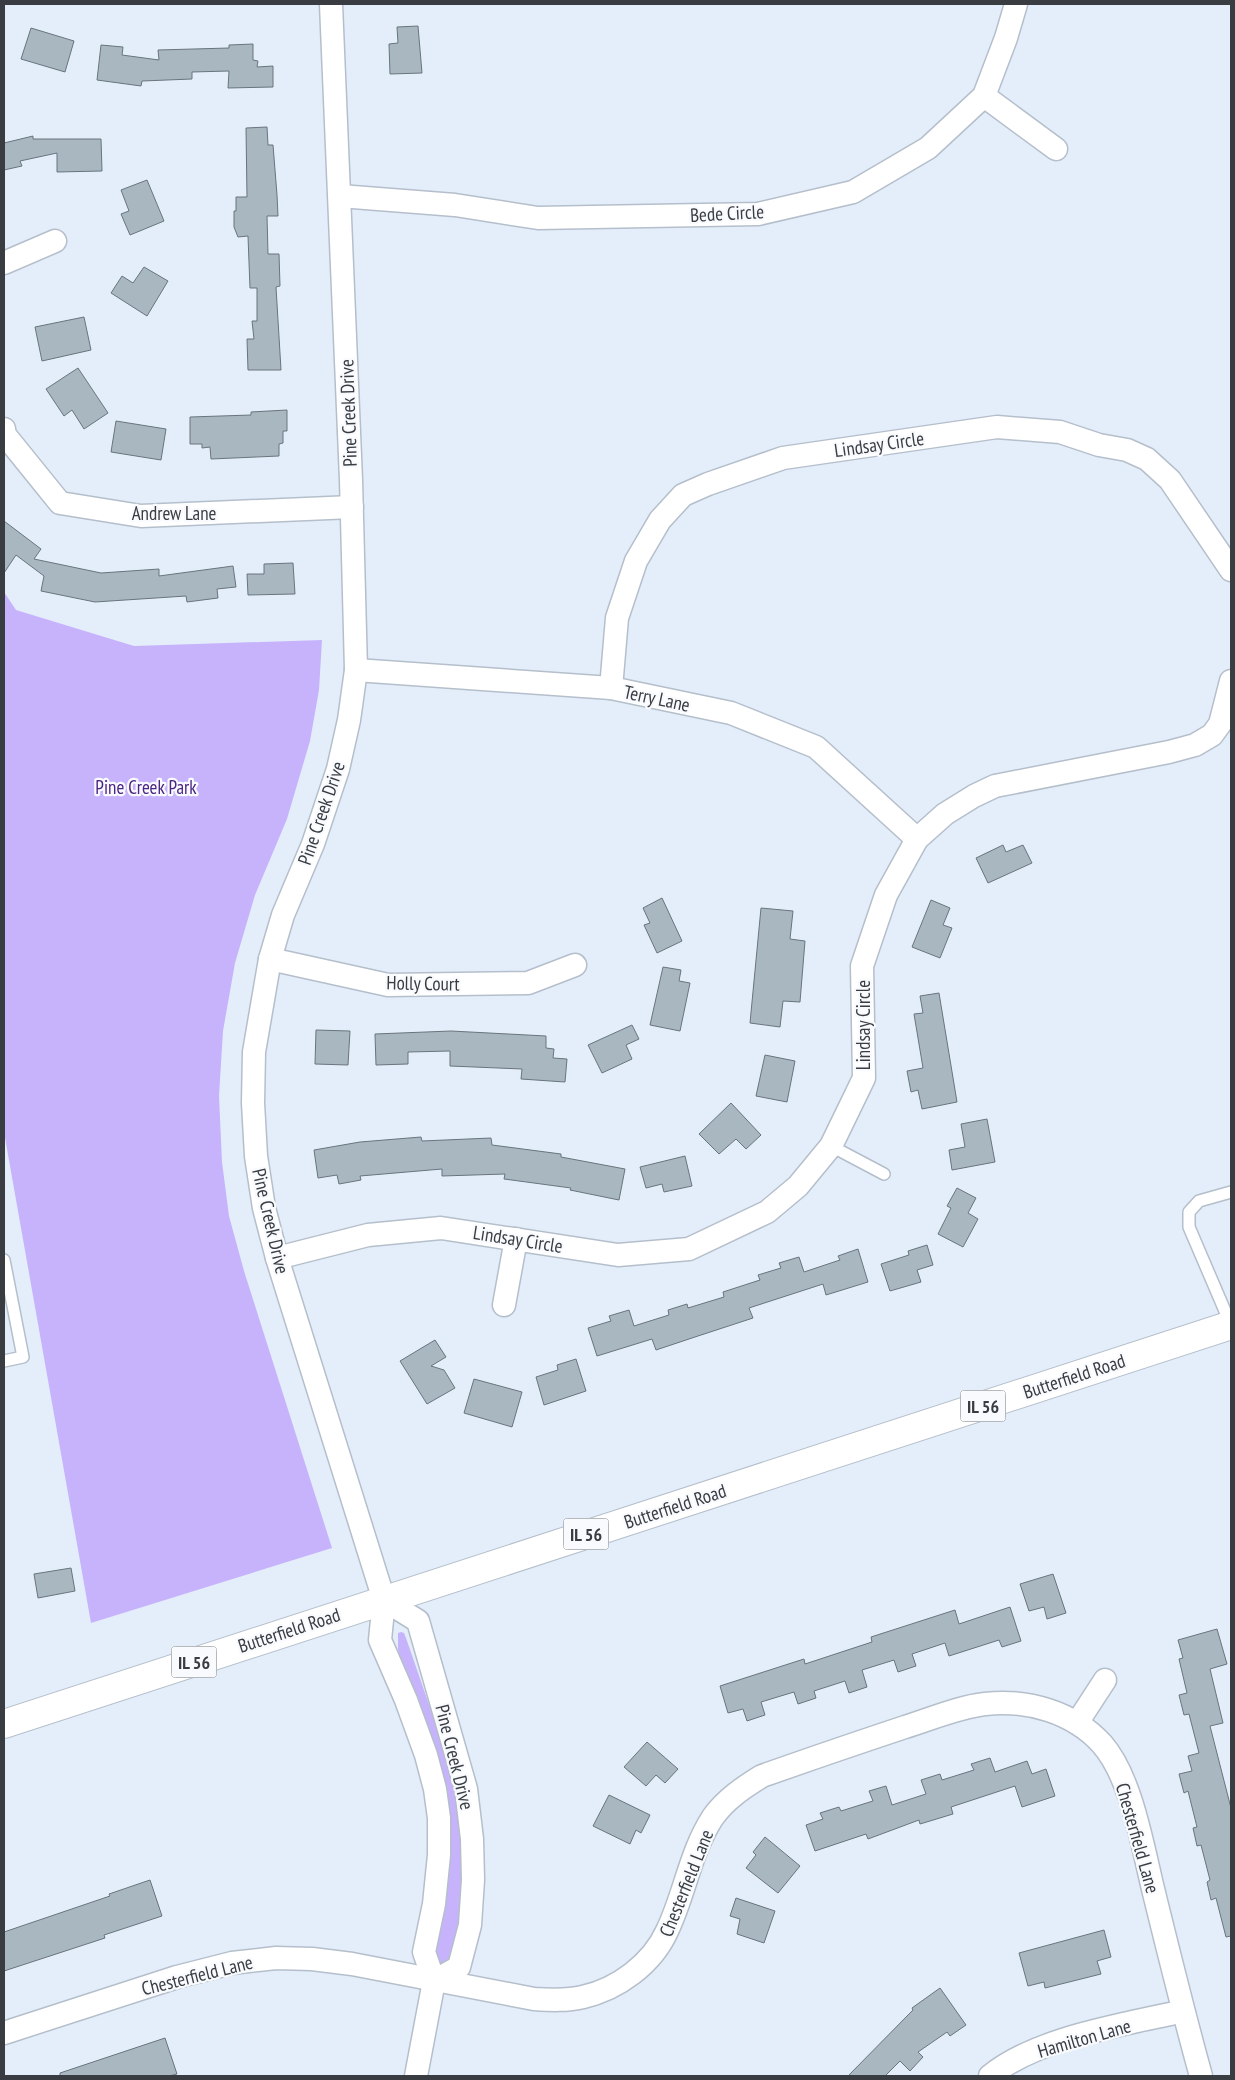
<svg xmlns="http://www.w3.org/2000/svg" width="1235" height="2080" font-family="'PT Sans Narrow',sans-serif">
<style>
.green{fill:#c7b3fc}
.building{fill:#a9b7c0;stroke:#68757d}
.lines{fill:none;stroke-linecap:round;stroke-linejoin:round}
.lane-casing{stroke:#b5bfcb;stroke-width:14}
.street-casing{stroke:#b5bfcb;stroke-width:25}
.primary-casing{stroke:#b5bfcb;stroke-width:30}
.lane{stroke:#fff;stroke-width:11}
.street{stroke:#fff;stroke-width:22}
.primary{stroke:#fff;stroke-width:28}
.labels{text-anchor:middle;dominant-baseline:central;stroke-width:4.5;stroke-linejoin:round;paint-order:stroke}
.shield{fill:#f8fafd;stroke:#72767a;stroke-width:1}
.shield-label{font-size:18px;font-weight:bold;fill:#393d42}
.street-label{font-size:19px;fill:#393d42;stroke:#f8fafd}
.park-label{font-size:19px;fill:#4b2585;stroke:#f8fafd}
</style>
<rect width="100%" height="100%" fill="#e4eefa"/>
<g class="green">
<polygon points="4,592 16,610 134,646 322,640 319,690 310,741 287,819 255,895 235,963 223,1031 219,1096 222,1162 229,1216 244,1271 332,1548 91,1623 4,1132"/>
<polygon points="401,1632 404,1633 406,1638 454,1777 462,1815 462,1910 452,1961 444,1966 433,1961 445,1895 398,1649 398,1633"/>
</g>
<g class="building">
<polygon points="418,26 422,73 390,74 389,44 398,43 397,27"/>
<polygon points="31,28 74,41 65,72 21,59"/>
<polygon points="253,44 253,60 258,61 257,67 273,66 273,87 228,88 229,71 192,72 192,79 142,81 141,86 97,80 101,45 123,47 122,55 159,60 158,50 229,48 229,45"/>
<polygon points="267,127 268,145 273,145 277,195 278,216 267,216 268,254 279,254 280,286 276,287 281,370 248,370 247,339 254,339 252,321 257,321 257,288 250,288 248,236 238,237 234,227 234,211 236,211 236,197 247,197 246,128"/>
<polygon points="33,136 33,139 101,139 102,171 57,172 57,153 20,161 22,166 4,170 4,143"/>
<polygon points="147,180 164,221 130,235 121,214 129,211 121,190"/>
<polygon points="144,267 168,281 147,316 111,293 122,276 133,283"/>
<polygon points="84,317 91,350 42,361 35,327"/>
<polygon points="78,368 108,413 84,429 72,410 64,416 46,389"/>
<polygon points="287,410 287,431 283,431 283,443 279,444 279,456 211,459 210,447 202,448 202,444 190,444 190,417 251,415 251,412"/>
<polygon points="116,421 166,429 161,460 111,452"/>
<polygon points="4,521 41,549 34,559 101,573 159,569 159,576 233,566 236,587 217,589 218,598 187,602 186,596 95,602 41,591 44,576 16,555 4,573"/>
<polygon points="293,563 295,594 248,595 247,574 264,574 264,564"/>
<polygon points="1003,845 1006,852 1023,845 1032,863 988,883 976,858"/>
<polygon points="662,898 682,941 657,953 644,925 650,923 643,908"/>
<polygon points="931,900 950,908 943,925 952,928 940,958 912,947"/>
<polygon points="761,908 793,911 790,939 805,941 800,1002 783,1001 780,1027 750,1023"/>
<polygon points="663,967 681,970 679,981 690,983 680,1031 650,1025"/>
<polygon points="939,993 957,1102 922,1109 918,1090 911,1092 907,1071 923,1068 914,1014 923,1013 920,996"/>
<polygon points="632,1025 639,1039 626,1045 632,1059 602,1073 588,1045"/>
<polygon points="316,1030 350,1031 348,1065 315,1064"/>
<polygon points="451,1031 546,1036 546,1048 554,1049 553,1058 567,1059 565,1082 521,1079 522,1069 450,1066 450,1051 408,1052 408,1064 376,1065 375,1034"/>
<polygon points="765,1055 795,1061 787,1102 756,1096"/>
<polygon points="731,1103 761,1135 746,1149 736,1139 719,1154 699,1134"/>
<polygon points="987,1119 995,1162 952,1170 949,1150 965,1147 961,1124"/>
<polygon points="421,1137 422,1141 491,1138 492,1145 561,1154 561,1157 625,1169 619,1200 570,1190 571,1188 504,1179 505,1174 442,1176 442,1169 360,1176 361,1180 339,1184 337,1175 318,1178 314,1150 360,1142"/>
<polygon points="685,1156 692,1186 664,1192 662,1184 646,1188 640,1167"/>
<polygon points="957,1188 976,1198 968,1213 978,1219 963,1247 938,1234 951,1208 947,1206"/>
<polygon points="927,1245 933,1265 917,1270 921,1282 890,1291 881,1264 909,1255 908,1251"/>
<polygon points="858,1249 868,1282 826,1295 823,1284 749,1308 753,1318 698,1336 656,1350 652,1339 597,1356 588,1328 611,1321 609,1316 629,1310 634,1326 669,1315 668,1310 687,1304 688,1308 724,1297 723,1292 760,1280 758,1275 781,1268 779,1263 799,1257 804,1272 840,1260 838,1256"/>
<polygon points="435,1340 446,1357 431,1366 444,1370 455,1388 427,1404 400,1361"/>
<polygon points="576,1359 586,1391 544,1405 536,1377 558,1370 557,1365"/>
<polygon points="474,1379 522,1392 512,1427 464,1413"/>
<polygon points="71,1568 75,1591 38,1598 34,1574"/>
<polygon points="1053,1574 1066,1613 1047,1619 1044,1607 1029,1611 1020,1584"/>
<polygon points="1010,1607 1021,1641 1002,1647 999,1640 949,1656 945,1643 912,1654 916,1666 898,1672 894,1660 862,1670 867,1687 849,1693 845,1681 814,1691 816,1698 798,1704 794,1692 761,1702 765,1715 747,1721 743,1709 728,1713 720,1686 804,1659 805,1664 872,1642 871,1637 955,1610 959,1624"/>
<polygon points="1217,1629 1227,1664 1210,1669 1223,1723 1210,1726 1231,1808 1231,1936 1226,1937 1216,1898 1211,1900 1207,1882 1210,1880 1201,1845 1197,1846 1193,1828 1197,1827 1188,1791 1184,1793 1179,1774 1192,1771 1188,1756 1199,1753 1189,1714 1184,1715 1179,1695 1187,1693 1179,1659 1183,1658 1178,1640"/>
<polygon points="647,1742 678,1769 665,1783 656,1775 646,1786 624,1767"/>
<polygon points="990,1758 995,1772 1027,1761 1032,1774 1046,1769 1055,1796 1022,1807 1015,1786 951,1807 953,1814 920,1824 919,1820 868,1839 866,1834 815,1851 806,1825 823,1819 820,1813 839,1807 841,1811 873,1801 869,1791 886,1786 892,1805 926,1794 921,1780 940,1774 942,1780 974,1770 971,1764"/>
<polygon points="609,1795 650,1815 641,1833 636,1830 630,1844 593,1826"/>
<polygon points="765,1837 800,1866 778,1893 746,1868 756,1855 753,1852"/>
<polygon points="150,1880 162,1916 104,1935 105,1938 4,1971 4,1932 110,1896 109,1894"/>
<polygon points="736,1898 775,1911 764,1943 737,1934 740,1919 730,1916"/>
<polygon points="1104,1930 1111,1957 1097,1961 1101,1974 1045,1988 1044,1982 1028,1986 1019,1953"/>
<polygon points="940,1988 966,2025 950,2036 947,2032 918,2052 923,2057 910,2071 900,2061 885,2076 848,2076 913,2010 912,2008"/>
<polygon points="165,2038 177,2074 169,2076 60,2076 60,2073"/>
</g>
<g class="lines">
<defs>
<g id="lane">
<polyline points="831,1146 884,1174"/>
<polyline points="4,1260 23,1357 4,1361"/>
<polyline points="1231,1325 1189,1227 1189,1212 1199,1201 1231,1192"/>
</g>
<g id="street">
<polyline points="331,4 351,480 356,670 349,720 338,769 313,844 283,915 270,959 254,1052 253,1103 256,1156 264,1208 277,1258 384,1600 380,1640 406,1700 426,1755 435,1789 439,1818 439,1855 434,1904 424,1952 434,1981 416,2076"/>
<polyline points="984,96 1056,149"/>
<polyline points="340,196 455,205 538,218 758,214 853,192 928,148 984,96 1006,38 1016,4"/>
<polyline points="4,263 55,241"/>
<polyline points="4,429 5,435 60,503 141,516 352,507"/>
<polyline points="356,670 611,688 731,713 816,747 917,839"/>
<polyline points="611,688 617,618 636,561 660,520 683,495 708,484 783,458 997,427 1060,432 1099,445 1127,450 1147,459 1170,480 1231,570"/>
<polyline points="270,959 388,985 528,983 575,965"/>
<polyline points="277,1258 368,1235 441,1228 618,1255 689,1249 767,1212 798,1186 831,1146 864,1078 862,966 886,895 917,839 945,814 974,796 995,786 1169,752 1195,745 1212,735 1220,724 1231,681"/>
<polyline points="504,1305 516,1239"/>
<polyline points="384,1600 418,1621 466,1789 472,1839 473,1880 470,1925 459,1967 434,1981"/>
<polyline points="1077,1723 1105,1680"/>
<path d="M 4,2033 L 177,1977 L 232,1963 L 276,1958 L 312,1959 L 352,1964 L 534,1999 C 550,2000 567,2001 583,1997 C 618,1989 652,1964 667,1931 C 685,1894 690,1852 713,1817 C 726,1799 744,1787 762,1776 C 810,1759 857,1743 905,1727 C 931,1719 958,1707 985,1704 C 1027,1699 1073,1712 1102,1744 C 1132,1778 1143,1849 1154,1893 C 1169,1954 1184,2015 1201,2076"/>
<path d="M 990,2076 C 1038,2037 1124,2025 1183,2011"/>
</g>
<polyline id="primary" points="4,1724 1231,1325"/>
</defs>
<use href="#lane" class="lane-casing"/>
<use href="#street" class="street-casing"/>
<use href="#primary" class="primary-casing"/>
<use href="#lane" class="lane"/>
<use href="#street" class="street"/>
<use href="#primary" class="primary"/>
</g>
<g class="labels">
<g class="shield">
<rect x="960.5" y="1390.5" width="45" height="31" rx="4"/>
<rect x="563.5" y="1518.5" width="45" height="31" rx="4"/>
<rect x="171.5" y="1646.5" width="45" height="31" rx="4"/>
</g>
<g class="shield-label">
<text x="983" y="1406">IL 56</text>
<text x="586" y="1534">IL 56</text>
<text x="194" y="1662">IL 56</text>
</g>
<g class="street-label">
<text transform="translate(727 213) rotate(-3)">Bede Circle</text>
<text transform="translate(348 413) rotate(-92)">Pine Creek Drive</text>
<text transform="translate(879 444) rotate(-8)">Lindsay Circle</text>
<text x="174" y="513">Andrew Lane</text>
<text transform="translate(657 698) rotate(12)">Terry Lane</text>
<text transform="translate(321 813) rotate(-71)">Pine Creek Drive</text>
<text transform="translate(423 983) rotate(1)">Holly Court</text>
<text transform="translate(863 1025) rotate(-90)">Lindsay Circle</text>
<text transform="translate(271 1221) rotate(77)">Pine Creek Drive</text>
<text transform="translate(518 1239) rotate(9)">Lindsay Circle</text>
<text transform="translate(1074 1376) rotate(-18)">Butterfield Road</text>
<text transform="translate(675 1506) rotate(-18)">Butterfield Road</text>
<text transform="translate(289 1630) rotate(-18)">Butterfield Road</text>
<text transform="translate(455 1757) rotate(76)">Pine Creek Drive</text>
<text transform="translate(1138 1838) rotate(74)">Chesterfield Lane</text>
<text transform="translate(686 1883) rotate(-68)">Chesterfield Lane</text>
<text transform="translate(197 1975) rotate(-14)">Chesterfield Lane</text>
<text transform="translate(1084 2038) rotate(-16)">Hamilton Lane</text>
</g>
<g class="park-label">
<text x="146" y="787">Pine Creek Park</text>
</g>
</g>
<rect width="1235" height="2080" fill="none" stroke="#393d42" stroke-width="10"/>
</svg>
